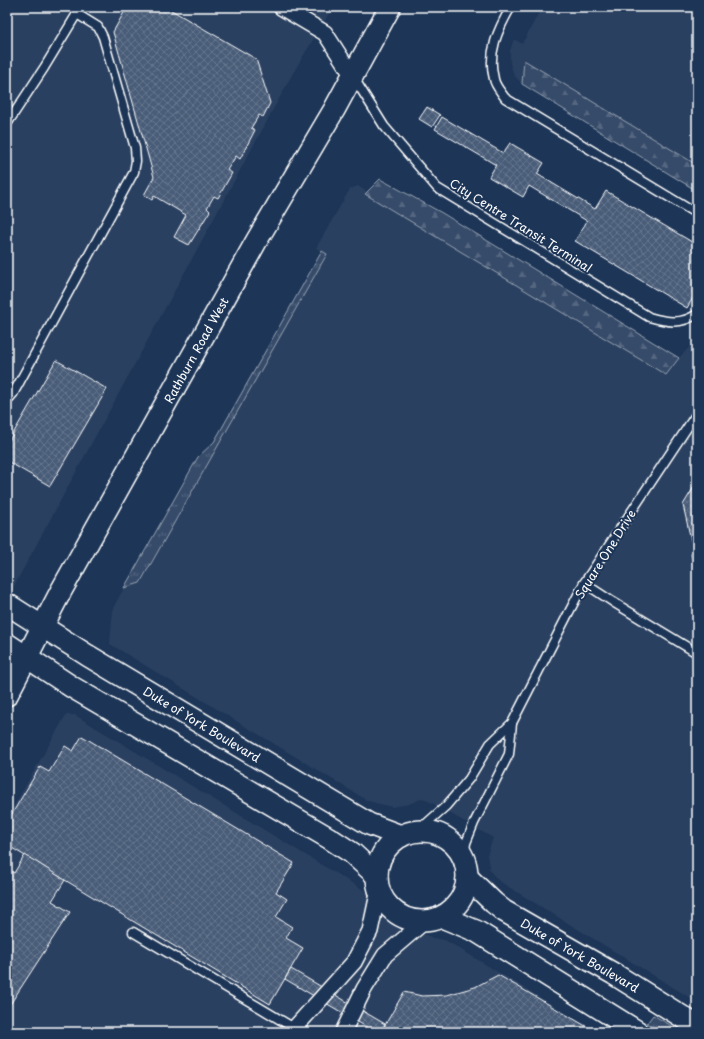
<svg xmlns="http://www.w3.org/2000/svg" width="704" height="1039" font-family="'Playpen Sans',sans-serif">
<style>
.built{fill:#2a4161}
.grass{fill:url(#grass-tufts);stroke:#9aa5b4}
.forest{fill:url(#forest-firs);stroke:#9aa5b4}
.building{fill:url(#building-cross-hatch);stroke:#fff}
.lines{fill:none;stroke-linecap:round;stroke-linejoin:round}
.lane-casing{stroke:#fff;stroke-width:11}
.street-casing{stroke:#fff;stroke-width:18}
.secondary-casing{stroke:#fff;stroke-width:24}
.lane{stroke:#1d3557;stroke-width:8}
.street{stroke:#1d3557;stroke-width:15}
.secondary{stroke:#1d3557;stroke-width:21}
.labels{text-anchor:middle;dominant-baseline:central;stroke-width:4;stroke-linejoin:round;paint-order:stroke}
.street-label{font-size:12px;fill:#fff;stroke:#1d3557}
</style>
<defs>
<pattern id="grass-tufts" width="24" height="20" patternUnits="userSpaceOnUse"><rect width="24" height="20" fill="#364b69"/><path d="M3 7l-1-3M5 7V3M7 7l1-3M15 17l-1-3M17 17v-4M19 17l1-3" fill="none" stroke="#546680"/></pattern>
<pattern id="forest-firs" width="22" height="20" patternUnits="userSpaceOnUse"><rect width="22" height="20" fill="#364b69"/><path d="M5 1l3.5 6h-7zM16 11l3.5 6h-7z" fill="#546680"/></pattern>
<pattern id="building-cross-hatch" width="8" height="8" patternUnits="userSpaceOnUse"><rect width="8" height="8" fill="#4a5d79"/><path d="M0 0l8 8M0 8l8-8" fill="none" stroke="#65758d"/></pattern>
</defs>
<rect width="100%" height="100%" fill="#1d3557"/>
<filter id="ink" filterUnits="userSpaceOnUse"><feTurbulence type="fractalNoise" baseFrequency=".025" numOctaves="2"/><feDisplacementMap in="SourceGraphic" scale="8" xChannelSelector="R" yChannelSelector="G"/><feConvolveMatrix kernelMatrix="1 2 1 2 8 2 1 2 1" color-interpolation-filters="sRGB"/></filter>
<g filter="url(#ink)">
<g class="built">
<polygon points="7,7 333,7 293,73 7,599"/>
<polygon points="542,7 697,7 697,191 522,84 514,75 510,63 510,51 514,39 522,44"/>
<polygon points="358,186 367,192 366,194 667,375 679,358 697,339 697,1002 499,881 490,871 487,855 493,838 423,798 409,804 392,807 368,801 110,644 113,608 124,588 140,583 327,253 316,248 350,189"/>
<polygon points="66,715 75,715 355,885 365,891 397,923 433,938 445,940 597,1032 7,1032 7,818"/>
</g>
<g class="grass">
<polygon points="322,251 327,254 140,583 124,588 198,457 214,442"/>
<polygon points="653,1015 682,1032 661,1032 647,1023"/>
</g>
<g class="forest">
<polygon points="524,60 697,165 697,191 522,84"/>
<polygon points="380,179 442,213 679,358 666,375 365,194"/>
</g>
<g class="building">
<polygon points="127,7 166,7 256,59 270,103 263,117 259,115 251,128 255,130 240,159 236,156 227,170 232,173 218,198 214,196 207,208 210,211 189,245 174,237 186,215 154,196 152,200 144,195 154,177 113,32"/>
<polygon points="427,107 440,115 432,127 419,119"/>
<polygon points="442,117 503,153 510,143 544,163 537,174 595,209 606,191 697,245 697,291 687,308 575,241 587,221 529,186 523,197 489,177 496,165 435,129"/>
<polygon points="56,360 107,389 50,486 7,461 7,444"/>
<polygon points="697,482 697,578 691,554 694,553 683,505"/>
<polygon points="82,736 294,863 276,892 287,899 276,917 292,927 286,938 303,948 270,1004 7,845 7,822 40,767 49,772 65,746 73,751"/>
<polygon points="25,855 65,880 52,901 70,912 7,1009 7,869 14,873"/>
<polygon points="291,969 385,1024 381,1032 375,1032 285,979"/>
<polygon points="498,975 596,1032 381,1032 404,992 422,996 447,995 475,987"/>
</g>
<g class="lines">
<defs>
<g id="lane">
<path d="M 511,7 C 498,29 487,53 494,79 C 495,86 502,93 505,98 L 697,214"/>
<path d="M 354,78 L 384,126 L 437,188 L 649,317 C 667,322 681,325 697,314"/>
<polyline points="7,124 44,68 81,7"/>
<polyline points="7,401 13,394 134,172 136,161 135,148 103,37 98,27 77,14"/>
<polyline points="584,583 613,602 697,653"/>
<polyline points="419,830 446,806 469,779 490,744 512,723 584,583 697,413"/>
<polyline points="464,858 466,843 474,823 509,754 512,723"/>
<polyline points="133,932 294,1028"/>
</g>
<g id="street">
<polyline points="281,7 325,33 352,75"/>
<polyline points="291,1032 354,962 370,931 379,889"/>
<polyline points="343,1032 364,989 385,955 425,921"/>
</g>
<g id="secondary">
<polyline points="7,604 87,655 369,824 401,836"/>
<polyline points="7,644 72,687 329,838 352,853 377,876"/>
<polyline points="7,695 61,591 257,240 334,110 390,7"/>
<circle cx="422" cy="876" r="45"/>
<polyline points="468,878 494,903 504,911 614,974 697,1026"/>
<polyline points="442,917 476,931 638,1032"/>
</g>
</defs>
<use href="#lane" class="lane-casing"/>
<use href="#street" class="street-casing"/>
<use href="#secondary" class="secondary-casing"/>
<use href="#lane" class="lane"/>
<use href="#street" class="street"/>
<use href="#secondary" class="secondary"/>
</g>
</g>
<g class="labels">
<g class="street-label">
<text transform="translate(521 225) rotate(32)">City Centre Transit Terminal</text>
<text transform="translate(196 350) rotate(-61)">Rathburn Road West</text>
<text transform="translate(605 554) rotate(-58)">Square One Drive</text>
<text transform="translate(202 724) rotate(31)">Duke of York Boulevard</text>
<text transform="translate(580 955) rotate(30)">Duke of York Boulevard</text>
</g>
</g>
<rect width="704" height="1039" fill="none" stroke="#1d3557" stroke-width="24"/>
<rect x="12" y="12" width="680" height="1015" fill="none" stroke="#fff" stroke-width="1.5" filter="url(#ink)"/>
</svg>
